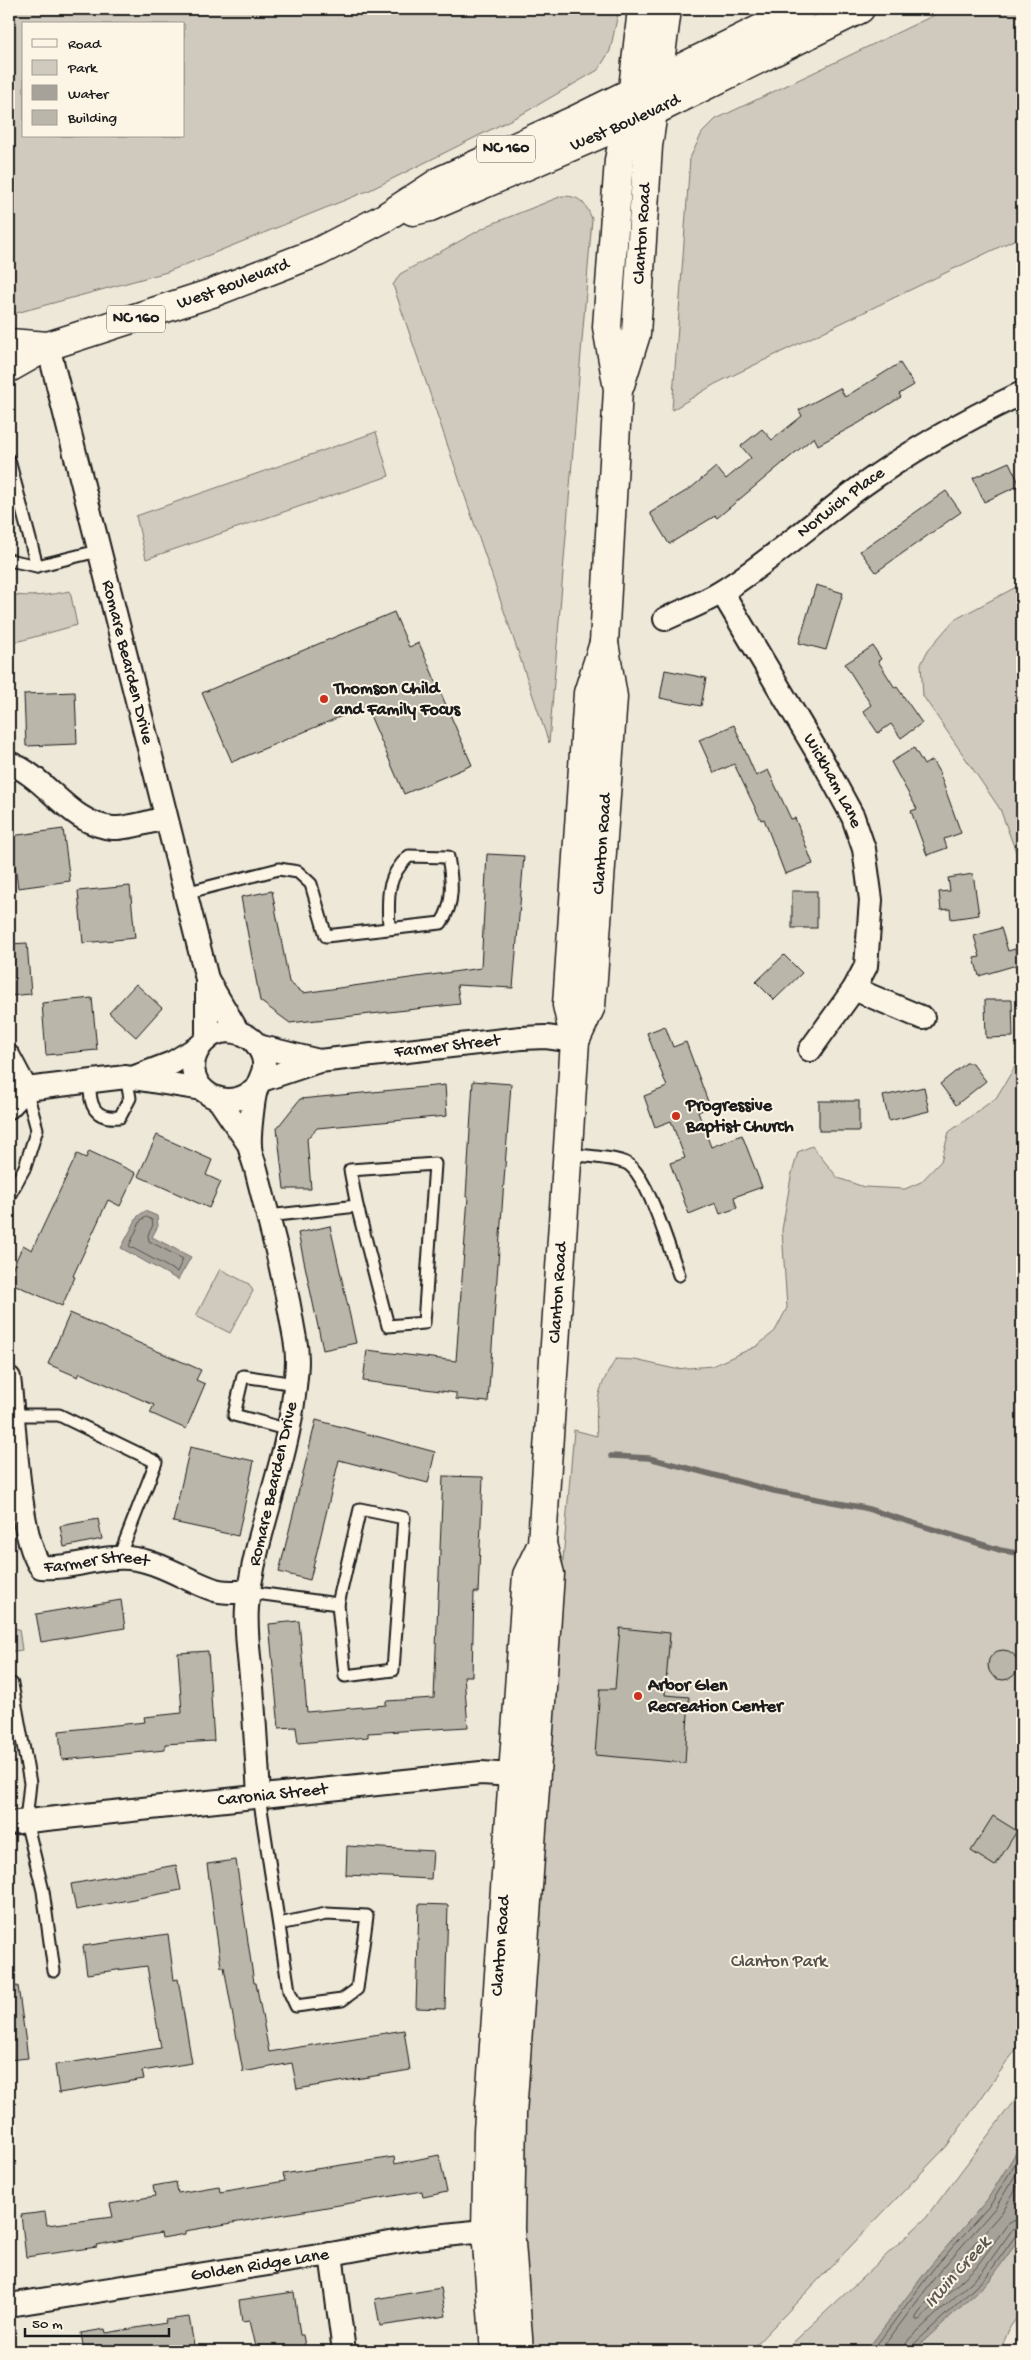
<svg xmlns="http://www.w3.org/2000/svg" width="1031" height="2360" font-family="'Gochi Hand',sans-serif">
<style>
.green{fill:#cfcabd;stroke:#76736c;fill-rule:evenodd}
.water{fill:#a7a299;stroke:#6f6c67}
.lines{fill:none;stroke-linecap:round;stroke-linejoin:round}
.shore{stroke:#54524e;stroke-width:1}
.stream{stroke:#6f6c67;stroke-width:5.5}
.building{fill:#bab6aa;stroke:#1c1c1c}
.service-casing{stroke:#1c1c1c;stroke-width:15}
.minor-casing{stroke:#1c1c1c;stroke-width:26}
.tertiary-casing{stroke:#1c1c1c;stroke-width:31}
.secondary-casing{stroke:#1c1c1c;stroke-width:31}
.primary-casing{stroke:#1c1c1c;stroke-width:31}
.service{stroke:#fcf5e5;stroke-width:11}
.minor{stroke:#fcf5e5;stroke-width:22}
.tertiary{stroke:#fcf5e5;stroke-width:28}
.secondary{stroke:#fcf5e5;stroke-width:28}
.primary{stroke:#fcf5e5;stroke-width:28}
.poi-dot{fill:#c8321e;stroke:#fcf5e5;stroke-width:2}
.labels{text-anchor:middle;dominant-baseline:central;stroke-width:4;stroke-linejoin:round;paint-order:stroke}
.shield{fill:#fcf5e5;stroke:#5f5d58;stroke-width:1}
.shield-label{font-size:16px;font-weight:bold;fill:#1c1c1c}
.street-label{font-size:18px;fill:#1c1c1c;stroke:#fcf5e5}
.poi-label{font-size:18px;font-weight:bold;fill:#1c1c1c;stroke:#fcf5e5;text-anchor:start}
.park-label{font-size:18px;fill:#52504c;stroke:#fcf5e5}
.water-label{font-size:19px;font-style:italic;fill:#5b5854;stroke:#fcf5e5}
</style>
<rect width="100%" height="100%" fill="#eee8d9"/>
<filter id="ink" filterUnits="userSpaceOnUse"><feTurbulence type="fractalNoise" baseFrequency=".02" numOctaves="2"/><feDisplacementMap in="SourceGraphic" scale="10" xChannelSelector="R" yChannelSelector="G"/><feConvolveMatrix kernelMatrix="1 2 1 2 8 2 1 2 1" color-interpolation-filters="sRGB"/></filter>
<g filter="url(#ink)">
<g class="green">
<path d="M 9,9 L 619,9 L 610,51 L 598,70 L 524,113 L 370,190 L 167,272 L 9,315 ZM 24,24 L 184,24 L 184,136 L 24,136 Z"/>
<polygon points="947,9 1022,9 1022,236 715,384 672,410 690,158 702,133 716,119"/>
<path d="M 562,196 C 580,196 585,202 592,219 L 549,743 L 393,285 L 400,274 L 489,225 Z"/>
<polygon points="376,432 389,476 146,559 136,516"/>
<polygon points="1018,586 1022,586 1022,868 1000,809 923,696 921,664 928,650 954,620"/>
<path d="M 70,591 L 77,625 L 9,644 L 9,594 C 30,598 49,595 70,591 Z"/>
<path d="M 1022,1055 L 1022,2041 L 947,2146 L 750,2351 L 530,2351 L 524,2256 L 524,2130 L 550,1714 L 574,1430 L 597,1436 C 595,1402 597,1389 616,1359 L 635,1360 L 675,1369 L 712,1366 L 757,1346 L 775,1331 L 787,1308 L 782,1230 L 791,1177 L 798,1152 L 812,1146 L 838,1178 L 864,1187 L 905,1189 L 921,1182 L 941,1161 L 949,1132 L 996,1098 Z"/>
<polygon points="220,1269 249,1284 253,1291 230,1333 196,1316"/>
<polygon points="9,1628 19,1629 22,1650 9,1652"/>
<polygon points="1022,2090 1022,2311 1010,2327 1000,2351 784,2351 926,2218"/>
</g>
<g class="water">
<polygon points="145,1211 157,1216 158,1226 152,1237 191,1257 178,1280 121,1248 138,1216"/>
<polygon points="1022,2143 1022,2235 990,2280 913,2351 866,2351 931,2265 987,2200"/>
</g>
<g class="lines">
<g class="shore">
<polygon points="147,1217 152,1220 153,1225 148,1235 149,1241 183,1259 177,1272 129,1246 141,1220"/>
<polyline points="1022,2179 1002,2212 945,2277 916,2317 916,2320 919,2320 976,2267 1007,2225 1013,2221 1022,2219"/>
<polyline points="872,2351 934,2268 991,2204 1022,2152"/>
<polyline points="880,2351 939,2272 996,2207 1022,2164"/>
<polyline points="904,2351 907,2341 982,2272 1012,2230 1022,2227"/>
<polyline points="910,2351 912,2346 986,2277 1016,2235 1022,2233"/>
</g>
<polyline class="stream" points="611,1456 649,1458 774,1491 865,1508 1000,1550 1022,1554"/>
</g>
<g class="building">
<polygon points="900,363 914,385 899,394 901,397 859,423 818,445 814,437 717,518 715,516 669,544 650,513 691,488 716,467 726,479 751,458 741,446 762,429 772,440 802,416 799,410 840,388 845,397"/>
<polygon points="1009,462 1020,485 984,502 973,478"/>
<polygon points="946,491 961,512 876,572 860,551"/>
<polygon points="816,585 843,593 826,650 799,643"/>
<polygon points="394,612 409,647 419,643 472,765 404,794 366,706 232,762 202,693"/>
<polygon points="873,646 881,659 878,661 895,688 897,687 922,723 901,738 891,724 878,733 863,711 871,705 845,664"/>
<polygon points="665,670 706,678 701,706 660,698"/>
<polygon points="75,692 77,744 26,746 24,694"/>
<polygon points="734,725 756,776 768,770 791,819 795,818 813,864 785,874 764,819 761,820 734,764 714,773 699,740"/>
<polygon points="914,748 924,765 932,760 939,772 961,833 944,839 947,848 927,855 911,811 917,809 891,762"/>
<polygon points="63,829 70,881 18,888 11,836"/>
<polygon points="487,854 524,856 513,988 457,985 460,1004 290,1023 260,1001 241,897 272,891 289,982 303,993 481,968"/>
<polygon points="973,874 979,915 951,919 950,909 941,910 939,892 950,891 948,878"/>
<polygon points="130,886 135,938 83,943 78,891"/>
<rect x="792" y="891" width="25" height="37"/>
<polygon points="1001,928 1008,951 1015,949 1020,964 979,976 974,958 980,957 974,936"/>
<polygon points="27,943 31,994 9,996 9,944"/>
<polygon points="784,955 802,973 774,1000 756,982"/>
<polygon points="136,984 162,1008 136,1037 109,1013"/>
<polygon points="92,998 97,1050 46,1055 42,1003"/>
<polygon points="985,1000 1012,1000 1013,1037 986,1038"/>
<polygon points="665,1026 673,1047 686,1042 710,1107 698,1112 711,1147 742,1135 762,1187 734,1197 737,1208 720,1214 716,1203 689,1214 670,1163 685,1158 671,1121 655,1127 644,1096 667,1087 647,1033"/>
<polygon points="966,1063 972,1063 986,1081 956,1105 940,1084"/>
<polygon points="473,1081 511,1084 488,1402 456,1399 456,1393 363,1381 367,1350 456,1361 468,1197 466,1197"/>
<polygon points="445,1085 447,1116 317,1128 307,1139 311,1189 284,1189 277,1128 300,1099"/>
<polygon points="924,1087 929,1111 889,1121 883,1096"/>
<rect x="819" y="1101" width="40" height="30"/>
<polygon points="157,1135 212,1160 206,1175 221,1182 209,1208 138,1176"/>
<polygon points="89,1151 136,1173 120,1206 108,1200 73,1276 75,1277 62,1306 9,1282 9,1276 23,1245 32,1250 77,1154 86,1158"/>
<polygon points="330,1226 356,1343 323,1350 298,1233"/>
<polygon points="70,1313 201,1370 196,1380 205,1384 186,1429 150,1413 154,1405 80,1373 78,1377 48,1364"/>
<polygon points="316,1420 435,1452 428,1483 339,1460 310,1580 279,1572"/>
<polygon points="190,1447 254,1461 238,1536 173,1522"/>
<polygon points="443,1476 483,1477 478,1593 474,1592 472,1676 464,1676 468,1727 368,1733 368,1737 298,1743 296,1727 279,1728 269,1624 299,1621 307,1712 386,1705 386,1701 434,1698"/>
<polygon points="98,1519 102,1539 64,1547 60,1526"/>
<polygon points="121,1600 125,1628 41,1642 36,1614"/>
<polygon points="620,1628 670,1633 665,1695 689,1697 685,1763 595,1755 600,1689 615,1689"/>
<circle cx="1003" cy="1665" r="15"/>
<polygon points="208,1651 214,1741 165,1744 165,1750 62,1760 59,1731 145,1722 144,1717 182,1713 178,1653"/>
<polygon points="993,1816 1017,1831 995,1866 971,1851"/>
<polygon points="347,1846 433,1851 431,1879 346,1875"/>
<polygon points="236,1860 254,1983 256,1983 269,2052 404,2030 410,2070 297,2089 292,2063 243,2072 224,1967 221,1967 207,1864"/>
<polygon points="176,1865 181,1890 76,1910 71,1884"/>
<polygon points="419,1904 448,1905 445,2009 416,2008"/>
<polygon points="168,1934 174,1980 178,1979 192,2063 142,2071 144,2079 59,2093 55,2065 161,2048 147,1966 87,1974 83,1946"/>
<polygon points="18,1986 28,2058 9,2060 9,1987"/>
<polygon points="439,2155 447,2192 423,2197 422,2191 185,2231 185,2234 162,2238 161,2233 96,2245 97,2247 26,2257 21,2215 45,2212 47,2225 113,2217 110,2204 155,2196 153,2186 176,2182 178,2193 219,2186 220,2192 285,2181 283,2174 394,2157 395,2164"/>
<polygon points="441,2288 446,2316 380,2326 375,2299"/>
<polygon points="294,2292 300,2335 303,2335 306,2351 257,2351 250,2321 242,2322 239,2300"/>
<polygon points="189,2317 195,2351 84,2351 81,2333 105,2329 106,2333 166,2323 165,2320"/>
</g>
<g class="lines">
<defs>
<g id="service">
<polyline points="9,460 37,566"/>
<polyline points="9,560 37,566 98,551"/>
<path d="M 185,893 L 279,869 L 298,872 L 311,884 L 326,936 L 441,923 C 455,904 452,879 448,857 L 409,856 C 385,878 388,898 389,929"/>
<path d="M 90,1082 C 89,1105 94,1120 120,1117 L 130,1098 L 126,1077"/>
<path d="M 568,1154 C 583,1156 615,1157 628,1164 C 648,1177 670,1251 679,1275"/>
<polygon points="435,1164 424,1323 388,1326 357,1206 350,1170"/>
<polyline points="9,1196 25,1167 37,1129 26,1089"/>
<polyline points="268,1216 357,1206"/>
<polyline points="13,1415 59,1415 156,1462 119,1557"/>
<polyline points="289,1430 234,1415 243,1376 295,1384"/>
<polygon points="360,1509 404,1518 393,1670 345,1676 338,1604"/>
<polyline points="249,1592 338,1604"/>
<polyline points="12,1684 30,1783 26,1821 43,1891 54,1971"/>
<polyline points="259,1796 289,1991 296,2006 342,2000 357,1989 367,1916 326,1914 279,1924"/>
</g>
<g id="minor">
<path id="s1" d="M 48,346 L 207,979 L 207,1039"/>
<path id="s2" d="M 722,592 L 826,767 L 853,817 L 864,849 L 871,900 L 866,966 L 854,989 L 810,1050"/>
<path id="s3" d="M 665,619 C 684,610 706,602 723,591 C 772,560 813,522 859,488 C 910,451 965,420 1022,393"/>
<path d="M 9,763 C 47,777 70,825 113,828 C 127,829 151,821 166,818"/>
<polyline points="207,979 238,1032"/>
<polyline points="854,989 923,1018"/>
<polyline points="258,1046 319,1061"/>
<polyline points="9,1057 26,1089"/>
<polyline points="135,1077 172,1063 200,1046"/>
<path id="s4" d="M 262,1080 L 319,1061 L 521,1038 L 546,1037 L 575,1041"/>
<path d="M 256,1089 C 219,1120 175,1079 201,1045 C 218,1023 253,1029 262,1054 C 268,1069 260,1077 256,1090 C 253,1099 249,1136 250,1146 C 250,1153 254,1162 256,1169 C 261,1189 266,1208 271,1228 C 281,1265 289,1302 295,1339 C 299,1358 296,1377 294,1395 C 286,1468 254,1535 247,1607 C 245,1634 250,1661 252,1687 C 255,1724 257,1760 259,1796"/>
<polyline points="219,1100 250,1146"/>
<polyline points="9,1107 26,1089 126,1077 202,1089"/>
<path id="s5" d="M 9,1378 C 15,1420 18,1539 41,1567 C 73,1570 104,1553 136,1559 C 164,1564 188,1581 215,1590 C 225,1593 239,1592 249,1592"/>
<path id="s6" d="M 9,1823 L 481,1773 L 530,1776"/>
<polyline points="331,2254 344,2351"/>
<path id="s7" d="M 9,2305 L 331,2254 L 417,2238 L 502,2229"/>
</g>
<g id="tertiary">
<polyline points="658,77 667,9"/>
<polyline points="633,89 642,9"/>
</g>
<g id="secondary">
<path id="s8" d="M 620,385 L 636,334 L 648,146 L 656,91"/>
<path id="s9" d="M 575,1041 L 591,1006 L 613,697 L 604,643 L 618,389 L 607,327 L 619,160 L 631,102"/>
<path id="s10" d="M 495,2351 L 486,2231 L 488,2131 L 527,1575 L 542,1544 L 544,1511 L 575,1041 L 567,1005 L 588,693 L 604,643"/>
<polyline points="519,2351 510,2229 512,2114 550,1574 542,1544"/>
</g>
<g id="primary">
<path id="s11" d="M 413,211 L 430,207 L 652,112 L 860,9"/>
<polyline points="9,343 48,346"/>
<path id="s12" d="M 9,368 L 48,346 L 212,293 L 318,252 L 384,218 L 442,180 L 575,120 L 801,9"/>
</g>
</defs>
<use href="#service" class="service-casing"/>
<use href="#minor" class="minor-casing"/>
<use href="#tertiary" class="tertiary-casing"/>
<use href="#secondary" class="secondary-casing"/>
<use href="#primary" class="primary-casing"/>
<use href="#service" class="service"/>
<use href="#minor" class="minor"/>
<use href="#tertiary" class="tertiary"/>
<use href="#secondary" class="secondary"/>
<use href="#primary" class="primary"/>
</g>
</g>
<g class="poi-dot">
<circle cx="324" cy="699" r="5"/>
<circle cx="676" cy="1116" r="5"/>
<circle cx="638" cy="1696" r="5"/>
</g>
<g class="labels">
<g class="shield">
<rect x="477" y="135.5" width="58" height="27" rx="4"/>
<rect x="107" y="305.5" width="58" height="27" rx="4"/>
</g>
<g class="shield-label">
<text x="506" y="149">NC 160</text>
<text x="136" y="319">NC 160</text>
</g>
<g class="street-label">
<text stroke="none"><textPath href="#s11" startOffset="230">West Boulevard</textPath></text>
<text stroke="none"><textPath href="#s8" startOffset="154">Clanton Road</textPath></text>
<text stroke="none"><textPath href="#s12" startOffset="240">West Boulevard</textPath></text>
<text stroke="none"><textPath href="#s3" startOffset="212">Norwich Place</textPath></text>
<text stroke="none"><textPath href="#s1" startOffset="326">Romare Bearden Drive</textPath></text>
<text stroke="none"><textPath href="#s2" startOffset="219">Wickham Lane</textPath></text>
<text stroke="none"><textPath href="#s9" startOffset="201">Clanton Road</textPath></text>
<text stroke="none"><textPath href="#s4" startOffset="189">Farmer Street</textPath></text>
<text stroke="none"><textPath href="#s10" startOffset="1064">Clanton Road</textPath></text>
<text transform="translate(274 1484) rotate(-77)">Romare Bearden Drive</text>
<text stroke="none"><textPath href="#s5" startOffset="249">Farmer Street</textPath></text>
<text stroke="none"><textPath href="#s6" startOffset="265">Caronia Street</textPath></text>
<text stroke="none"><textPath href="#s10" startOffset="406">Clanton Road</textPath></text>
<text stroke="none"><textPath href="#s7" startOffset="254">Golden Ridge Lane</textPath></text>
</g>
<g class="poi-label">
<text x="334" y="689">Thomson Child<tspan x="334" dy="21">and Family Focus</tspan></text>
<text x="686" y="1106">Progressive<tspan x="686" dy="21">Baptist Church</tspan></text>
<text x="648" y="1686">Arbor Glen<tspan x="648" dy="21">Recreation Center</tspan></text>
</g>
<g class="park-label">
<text x="779" y="1962">Clanton Park</text>
</g>
<g class="water-label">
<text transform="translate(958 2273) rotate(-48)">Irwin Creek</text>
</g>
</g>
<rect width="1031" height="2360" fill="none" stroke="#fcf5e5" stroke-width="30"/>
<rect x="15" y="15" width="1001" height="2330" fill="none" stroke="#1c1c1c" stroke-width="2" filter="url(#ink)"/>
<rect x="22" y="22" width="162" height="115" fill="#fcf5e5" stroke="#a29e95"/>
<rect x="32" y="39" width="25" height="8" fill="#fcf5e5" stroke="#a29e95"/>
<text x="68" y="48" font-size="15" fill="#1c1c1c">Road</text>
<rect x="32" y="60" width="25" height="15" fill="#cfcabd" stroke="#a29e95"/>
<text x="68" y="72" font-size="15" fill="#1c1c1c">Park</text>
<rect x="32" y="85" width="25" height="15" fill="#a7a299" stroke="#a29e95"/>
<text x="68" y="98" font-size="15" fill="#1c1c1c">Water</text>
<rect x="32" y="110" width="25" height="15" fill="#bab6aa" stroke="#a29e95"/>
<text x="68" y="122" font-size="15" fill="#1c1c1c">Building</text>
<path d="M25 2328v8h144v-8" fill="none" stroke="#1c1c1c" stroke-width="2.5"/>
<text x="32" y="2328" font-size="15" fill="#1c1c1c" stroke="#fcf5e5" stroke-width="4" paint-order="stroke">50 m</text>
</svg>
